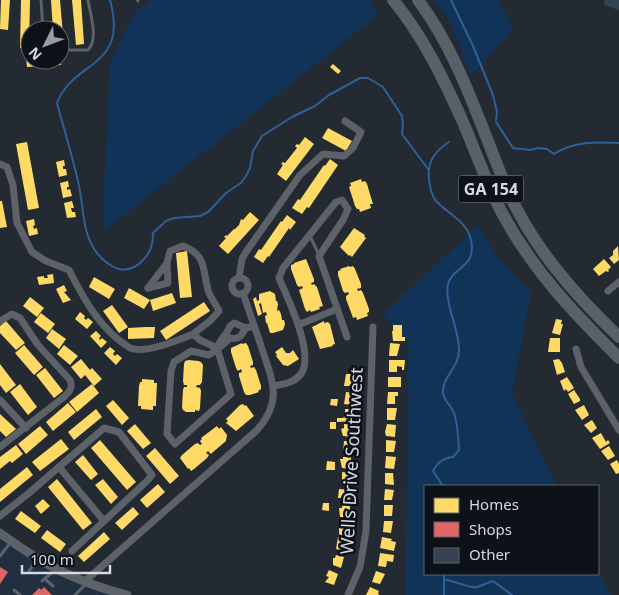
<svg xmlns="http://www.w3.org/2000/svg" width="619" height="595" font-family="'Noto Sans',sans-serif">
<style>
.built{fill:#212f41}
.green{fill:#113358}
.homes{fill:#ffd966}
.shops{fill:#e06666}
.lines{fill:none;stroke-linecap:round;stroke-linejoin:round}
.stream{stroke:#2f6098;stroke-width:2}
.building{fill:#354251}
.service{stroke:#5d6168;stroke-width:3}
.minor{stroke:#5d6168;stroke-width:7}
.secondary{stroke:#5d6168;stroke-width:9}
.motorway{stroke:#58606a;stroke-width:12}
.labels{text-anchor:middle;dominant-baseline:central;stroke-width:5;stroke-linejoin:round;paint-order:stroke}
.shield{fill:#0d1218;stroke:#989ea7;stroke-width:1}
.shield-label{font-size:16px;font-weight:bold;fill:#d3dae4}
.street-label{font-size:18px;fill:#d3dae4;stroke:#0d1218}
</style>
<rect width="100%" height="100%" fill="#242a31"/>
<polygon class="built" points="0,528 34,553 128,595 0,595"/>
<g class="green">
<polygon points="150,0 370,0 378,15 104,231 103,212 110,62 133,15"/>
<polygon points="432,0 498,0 514,27 471,76 449,20"/>
<polygon points="478,225 497,257 531,293 512,393 557,486 425,486 425,574 598,574 598,570 610,595 406,595 408,341 383,314"/>
</g>
<g class="homes">
<polygon points="1,0 10,0 8,30 0,29"/>
<polygon points="21,0 30,0 29,48 20,48"/>
<polygon points="51,0 60,0 64,46 60,46 60,30 53,30"/>
<polygon points="72,0 81,0 84,44 76,45"/>
<polygon points="26,58 30,58 30,60 60,60 61,65 27,67"/>
<polygon points="333,64 341,71 338,74 330,67"/>
<polygon points="328,128 352,141 346,151 322,138"/>
<polygon points="305,137 314,144 286,181 277,174 283,165 281,164 283,162 285,163 297,148 295,146 297,144 299,145"/>
<polygon points="27,142 39,208 28,210 16,144"/>
<polygon points="330,159 338,165 309,208 307,207 302,214 292,208 298,199 300,200 324,165 325,166"/>
<polygon points="64,160 65,166 63,166 63,169 66,169 67,175 59,177 56,162"/>
<polygon points="361,179 362,182 365,181 367,184 373,204 370,204 371,208 360,212 359,209 357,209 355,206 349,187 351,186 350,183"/>
<polygon points="68,181 69,187 67,187 67,190 70,189 72,196 63,198 60,183"/>
<polygon points="0,201 2,201 7,227 0,228"/>
<polygon points="72,201 74,208 71,208 72,212 75,212 76,217 67,218 64,203"/>
<polygon points="250,212 259,220 228,254 219,246 226,238 224,237 226,235 227,236 234,229 235,229 239,225 241,219 243,220"/>
<polygon points="287,215 296,222 290,230 289,228 269,257 268,256 263,263 254,257 259,249 261,250 281,221 282,222"/>
<polygon points="34,219 35,225 33,226 34,229 37,228 38,234 29,236 26,221"/>
<polygon points="354,228 365,235 364,236 366,238 352,257 350,255 349,256 340,247"/>
<polygon points="618,246 619,260 614,264 609,258 613,255 613,251"/>
<polygon points="187,251 192,297 180,298 176,253"/>
<polygon points="306,259 314,279 314,282 311,283 312,285 314,284 317,287 322,303 323,306 319,307 320,309 311,312 310,310 307,312 305,309 300,293 299,290 303,288 302,286 299,287 297,285 291,269 291,265 294,264 294,263"/>
<polygon points="604,259 611,267 608,270 609,271 608,272 606,271 599,276 593,269"/>
<polygon points="349,266 350,267 353,266 355,269 361,284 361,288 357,289 358,291 361,290 363,293 369,309 369,312 367,313 368,316 357,320 356,317 353,318 352,315 346,299 346,296 349,294 348,292 345,293 343,291 338,275 338,271 341,270 340,269"/>
<polygon points="53,274 54,283 39,285 37,277 44,276 44,278 48,278 47,275"/>
<polygon points="94,277 115,289 109,299 89,287"/>
<polygon points="64,285 67,291 64,292 71,300 63,303 56,289"/>
<polygon points="129,288 150,300 144,309 124,298"/>
<polygon points="270,291 275,294 276,301 277,301 278,304 277,311 279,310 281,314 282,320 284,320 285,324 283,330 273,333 270,333 267,323 266,323 265,316 267,315 266,312 263,313 261,303 259,304 262,314 258,316 253,299 256,297 257,301 259,300 259,294"/>
<polygon points="172,293 176,303 153,311 150,300"/>
<polygon points="30,297 44,308 37,317 23,306"/>
<polygon points="204,302 210,311 166,340 160,331"/>
<polygon points="112,305 128,327 119,333 103,311"/>
<polygon points="80,312 85,316 84,318 86,320 88,318 93,322 87,329 75,319"/>
<polygon points="41,313 55,324 48,333 34,322"/>
<polygon points="556,319 562,320 561,324 563,324 560,335 552,333"/>
<polygon points="6,321 25,343 16,350 0,333 0,326"/>
<polygon points="324,321 324,323 328,322 330,324 335,344 332,345 333,346 320,349 312,327"/>
<polygon points="393,325 402,325 402,337 405,337 405,341 393,341 392,331 393,331"/>
<polygon points="146,327 155,327 154,338 128,339 128,328"/>
<polygon points="52,329 66,339 59,349 46,338"/>
<polygon points="96,331 101,336 99,338 100,340 102,338 107,342 101,348 90,336"/>
<polygon points="550,338 560,338 560,352 548,352"/>
<polygon points="242,343 242,344 246,343 248,346 253,362 253,365 250,366 251,368 254,367 256,370 261,386 261,389 258,391 259,392 250,395 246,395 244,392 239,376 239,373 242,372 241,369 238,371 236,368 231,352 231,348"/>
<polygon points="390,343 400,344 397,356 389,356"/>
<polygon points="24,345 43,367 34,375 15,353"/>
<polygon points="64,345 78,356 70,365 57,354"/>
<polygon points="110,347 115,351 113,354 115,356 117,354 122,358 116,365 104,353"/>
<polygon points="282,347 286,353 290,353 293,350 299,359 288,366 283,365 276,356 277,355 275,352"/>
<polygon points="81,359 90,370 92,368 102,379 94,386 85,375 81,379 71,367"/>
<polygon points="559,359 562,363 565,372 557,375 553,360"/>
<polygon points="189,360 198,361 201,362 203,365 202,382 200,385 197,385 196,387 200,388 201,391 200,408 199,411 195,410 195,412 186,412 183,410 182,407 183,390 184,387 187,387 187,385 184,385 183,381 184,364 185,361"/>
<polygon points="389,360 405,360 404,370 402,370 402,367 397,366 397,372 389,372"/>
<polygon points="0,364 16,385 6,393 0,385"/>
<polygon points="45,368 63,391 54,398 36,375"/>
<polygon points="346,374 354,374 356,383 354,386 344,386"/>
<rect x="388" y="377" width="13" height="10"/>
<polygon points="567,377 574,388 568,392 566,389 564,391 560,381"/>
<polygon points="142,379 154,380 154,383 157,383 156,403 156,406 153,406 153,410 141,409 141,406 138,406 139,386 140,382 142,382"/>
<polygon points="20,384 37,407 28,415 10,392"/>
<polygon points="92,384 99,393 77,412 69,402"/>
<polygon points="574,390 580,399 580,401 574,404 568,394"/>
<polygon points="346,392 354,393 354,405 344,404"/>
<polygon points="388,392 398,392 398,396 395,396 395,404 387,404"/>
<polygon points="331,399 338,399 337,406 330,405"/>
<polygon points="113,400 129,418 122,425 106,406"/>
<polygon points="68,403 76,412 53,431 46,422"/>
<polygon points="243,404 245,406 246,405 254,416 236,431 226,423 228,421 226,419 240,405"/>
<polygon points="584,405 589,415 582,420 575,410"/>
<polygon points="387,408 397,408 395,420 387,420"/>
<polygon points="96,409 102,417 74,440 68,432"/>
<polygon points="345,409 353,409 353,421 337,422 337,418 343,418 345,416"/>
<polygon points="0,414 16,429 6,437 0,431"/>
<polygon points="592,420 597,428 591,433 584,425"/>
<rect x="330" y="422" width="6" height="7"/>
<polygon points="135,424 151,443 143,449 127,431"/>
<polygon points="344,424 353,425 353,437 343,436 341,429 344,428"/>
<polygon points="387,424 396,425 395,437 386,436 385,432"/>
<polygon points="40,426 48,435 26,454 18,444"/>
<polygon points="217,426 219,429 221,427 227,435 226,441 213,452 211,454 208,451 206,453 209,455 207,458 194,469 191,471 189,468 188,469 180,458 182,455 195,444 198,443 200,445 202,444 200,441 202,439 201,438"/>
<polygon points="601,433 606,442 608,440 610,443 600,449 592,438"/>
<polygon points="61,439 69,449 40,471 32,462"/>
<polygon points="100,440 136,482 127,490 91,448"/>
<polygon points="386,440 396,441 394,452 386,452"/>
<polygon points="344,441 352,441 352,452 343,452"/>
<polygon points="16,445 23,454 12,463 10,461 0,469 0,457"/>
<polygon points="609,446 615,456 608,460 601,451"/>
<polygon points="155,448 179,476 170,484 146,456"/>
<polygon points="83,455 98,474 91,480 75,462"/>
<polygon points="386,456 396,457 394,469 385,468"/>
<polygon points="343,457 351,457 351,469 342,468 340,459 343,459"/>
<polygon points="617,460 619,464 619,473 616,474 610,464"/>
<polygon points="327,461 335,462 335,470 326,470"/>
<polygon points="27,467 33,475 0,502 0,489"/>
<polygon points="342,472 351,473 352,481 351,481 350,485 342,484"/>
<polygon points="385,473 393,473 394,485 385,484"/>
<polygon points="57,479 92,523 83,530 48,487"/>
<polygon points="103,479 118,497 111,504 95,485"/>
<polygon points="158,484 165,492 147,508 140,500"/>
<polygon points="339,489 351,490 350,500 341,500 341,498 338,498"/>
<polygon points="385,489 394,490 392,500 384,500"/>
<polygon points="43,499 50,506 41,514 35,506"/>
<polygon points="323,503 329,503 329,511 322,510"/>
<polygon points="342,505 350,505 350,517 340,517 339,508 342,508"/>
<polygon points="384,505 393,505 392,516 384,516"/>
<polygon points="133,507 139,514 122,530 115,523"/>
<polygon points="21,511 41,526 35,533 15,519"/>
<polygon points="341,521 349,521 349,533 345,533 345,535 340,535 339,533 339,522"/>
<polygon points="384,521 393,521 391,533 383,532"/>
<polygon points="47,530 66,544 60,552 41,538"/>
<polygon points="104,532 110,539 84,562 78,556"/>
<polygon points="338,537 348,539 346,551 336,549"/>
<polygon points="382,537 392,539 391,541 396,542 394,551 380,548"/>
<polygon points="380,553 394,555 393,562 387,561 386,567 378,566"/>
<polygon points="336,555 344,557 341,568 333,565 333,558 335,558"/>
<polygon points="329,570 338,574 334,585 325,582 329,577 326,576"/>
<polygon points="376,571 385,574 380,584 372,582"/>
<polygon points="370,587 379,591 378,594 380,595 366,595"/>
</g>
<g class="shops">
<polygon points="0,567 8,572 0,584"/>
<polygon points="44,587 52,595 32,595 39,588 41,590"/>
</g>
<g class="lines">
<g class="stream">
<path d="M 110,0 C 129,69 74,59 57,103 C 64,129 72,155 78,181 C 85,209 80,242 106,262 C 110,265 114,268 119,269 C 129,271 136,268 143,260 C 151,252 153,244 153,233 L 166,221 L 174,218 L 200,216 L 208,212 L 226,193 L 241,183 L 246,176 L 250,168 L 253,151 L 262,136 L 292,117 L 315,106 L 329,95 L 360,78 L 368,78 L 383,87 L 402,116 L 403,125 L 402,134 L 428,169"/>
<polyline points="451,0 473,46 493,95 497,112 496,120"/>
<path d="M 496,122 L 513,148 L 530,150 L 538,148 L 547,149 L 554,154 C 573,141 597,142 619,143"/>
<path d="M 443,486 L 433,471 C 438,462 443,458 453,457 L 459,450 C 458,438 458,424 454,413 C 451,405 444,401 443,393 C 442,377 459,367 459,351 C 460,331 444,303 448,284 C 453,266 477,268 471,240 C 467,221 448,214 436,201 C 431,195 430,187 429,180 C 427,162 434,152 449,142"/>
<polyline points="444,574 444,595"/>
<path d="M 444,580 C 455,580 469,589 477,587 C 482,586 488,582 493,581 L 512,595"/>
</g>
</g>
<polygon class="building" points="605,0 619,0 619,10 604,5"/>
<g class="lines">
<g class="service">
<polyline points="41,0 43,30"/>
<polyline points="137,0 138,1"/>
<path d="M 60,50 L 88,50 C 99,39 90,14 88,0"/>
<polyline points="310,236 319,255"/>
<polyline points="0,556 11,542"/>
<polyline points="29,571 37,560"/>
<polyline points="45,579 53,586"/>
<polyline points="42,581 55,570"/>
<polyline points="14,590 20,595"/>
<polyline points="75,595 87,583"/>
</g>
<g class="minor">
<path d="M 0,164 L 7,167 L 13,185 L 17,223 L 32,252 L 46,261 L 69,270 C 83,297 96,322 120,341 C 123,343 127,346 130,348 C 144,354 179,340 193,334 L 200,340 L 217,348"/>
<polyline points="239,278 242,259 246,252 300,175 323,154 344,156 353,148 361,132 345,121"/>
<circle cx="240" cy="286" r="8"/>
<path d="M 148,288 L 168,283 L 167,263 L 170,251 L 183,246 C 208,255 202,272 209,293 C 212,299 216,305 219,311 L 211,320 L 193,334"/>
<polyline points="148,288 167,263"/>
<polyline points="608,291 619,282"/>
<path d="M 0,321 L 12,314 L 20,318 L 38,345 L 70,380 C 73,388 70,391 64,397 L 0,447"/>
<polyline points="298,325 337,309"/>
<path d="M 246,328 C 241,335 240,340 230,338 C 224,345 217,349 209,355 L 191,351 L 174,362 L 171,371 L 167,434 L 175,444 L 231,394 L 217,348 C 220,339 227,335 230,326 L 234,323 L 246,328 L 254,326"/>
<polyline points="576,349 581,367 619,430"/>
<path d="M 273,386 C 284,384 294,383 301,374 C 315,354 288,299 279,278 L 283,268 L 336,202 L 342,200 L 348,209 L 343,220 L 319,256 L 347,337"/>
<polyline points="0,400 26,428"/>
<polyline points="59,467 104,521"/>
<polyline points="0,516 29,493 104,428 119,432 152,475 148,480 72,551"/>
<path d="M 84,582 L 256,431 C 283,402 273,382 262,349 C 256,330 249,312 243,293"/>
<polyline points="348,595 360,567 366,531 373,327"/>
</g>
<path class="secondary" d="M 0,533 C 42,564 76,582 127,595"/>
<g class="motorway">
<path d="M 393,0 C 423,36 444,80 463,122 C 476,153 487,184 502,213 C 534,272 573,312 619,358"/>
<path d="M 418,0 C 460,56 480,125 507,189 C 532,246 574,294 619,337"/>
</g>
</g>
<g class="labels">
<rect class="shield" x="458.5" y="175.5" width="65" height="27" rx="4"/>
<g class="shield-label">
<text x="491" y="189">GA 154</text>
</g>
<g class="street-label">
<text transform="translate(351 461) rotate(-87)">Wells Drive Southwest</text>
</g>
</g>
<rect x="424" y="485" width="175" height="90" fill="#0d1218" stroke="#5c626a"/>
<rect x="434" y="498" width="25" height="15" fill="#ffd966" stroke="#5c626a"/>
<text x="469" y="510" font-size="15" fill="#d3dae4">Homes</text>
<rect x="434" y="522" width="25" height="15" fill="#e06666" stroke="#5c626a"/>
<text x="469" y="535" font-size="15" fill="#d3dae4">Shops</text>
<rect x="434" y="548" width="25" height="15" fill="#354251" stroke="#5c626a"/>
<text x="469" y="560" font-size="15" fill="#d3dae4">Other</text>
<g transform="translate(45 45) rotate(228)"><circle r="24" fill="#0d1218" stroke="#5c626a"/>
<path d="M0-4L9 19L0 12L-9 19Z" fill="#969ca5"/>
<text y="-8" font-size="14" font-weight="bold" text-anchor="middle" fill="#d3dae4">N</text>
</g>
<path d="M22 565v8h88v-8" fill="none" stroke="#d3dae4" stroke-width="2.5"/>
<text x="30" y="565" font-size="15" fill="#d3dae4" stroke="#0d1218" stroke-width="4" paint-order="stroke">100 m</text>
</svg>
